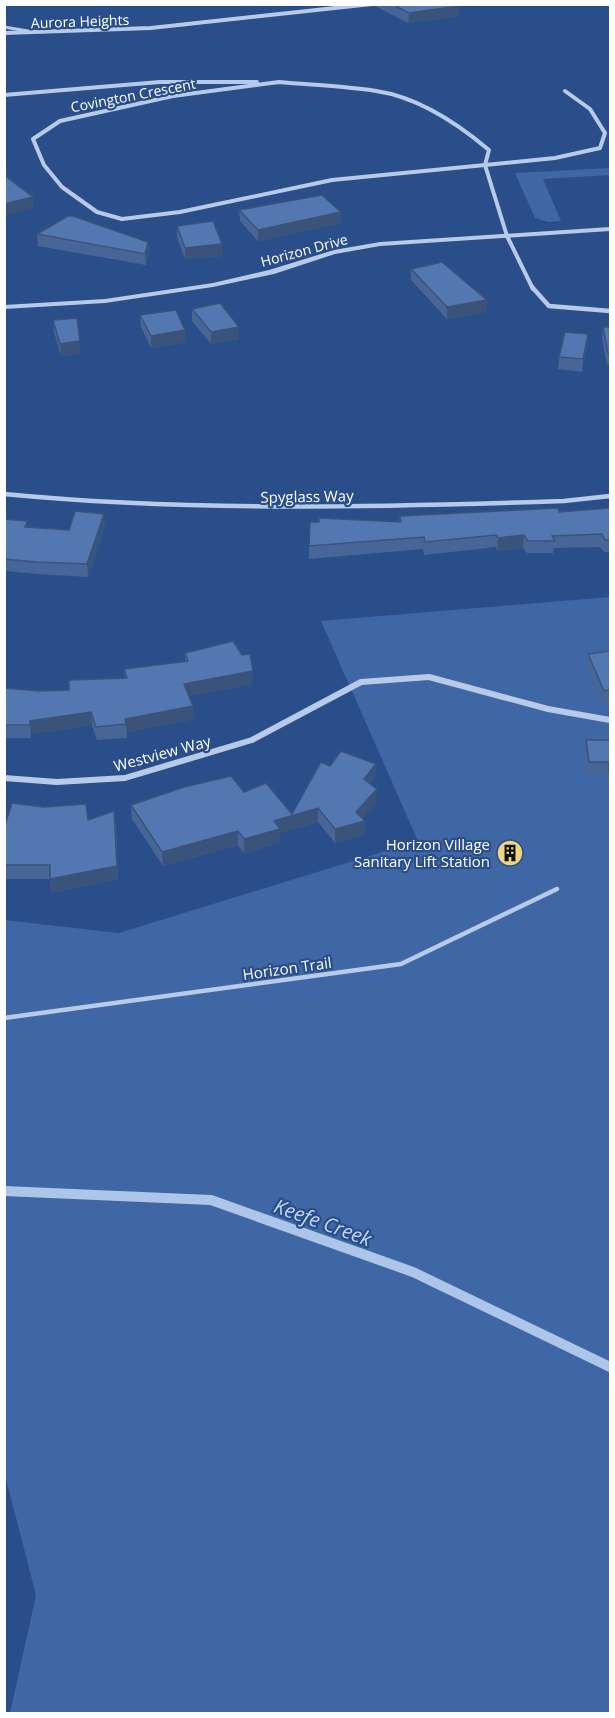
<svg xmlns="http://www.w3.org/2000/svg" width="615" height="1718" font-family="'Open Sans',sans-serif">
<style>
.green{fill:#3f67a5}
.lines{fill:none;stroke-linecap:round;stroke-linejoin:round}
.stream{stroke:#acc5e9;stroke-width:10}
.service-far1{stroke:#b7cbe9;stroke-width:3}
.service{stroke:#b7cbe9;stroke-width:4.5}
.minor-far2{stroke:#b7cbe9;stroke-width:4}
.minor-far1{stroke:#b7cbe9;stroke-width:4.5}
.minor{stroke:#b7cbe9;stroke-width:6}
.tertiary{fill:#b7cbe9;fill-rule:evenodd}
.wall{fill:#476697}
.shaded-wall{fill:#3a537b}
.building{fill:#5377b0;stroke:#3a537b;stroke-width:1.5}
.labels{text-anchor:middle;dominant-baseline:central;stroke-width:4.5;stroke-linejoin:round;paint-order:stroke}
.far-street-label{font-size:14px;fill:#fff;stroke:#2a4e89}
.street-label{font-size:15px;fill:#fff;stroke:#2a4e89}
.poi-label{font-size:15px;fill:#fff;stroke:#2a4e89;text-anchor:end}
.near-water-label{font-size:20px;font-style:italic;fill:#c3d5f0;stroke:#2a4e89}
</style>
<rect width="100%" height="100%" fill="#2a4e89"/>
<g class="green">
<polygon points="610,168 610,175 543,179 561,221 548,222 535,218 515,173"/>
<polygon points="610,597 610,1713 10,1713 36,1595 5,1475 4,920 119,933 418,841 321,621"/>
</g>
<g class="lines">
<polyline class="stream" points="4,1191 211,1200 413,1272 610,1367"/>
<polyline class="service-far1" points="4,27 28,31"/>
<polyline class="service" points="4,1018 401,964 557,889"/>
<g class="minor-far2">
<polyline points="4,33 151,28 372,4"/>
<path d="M 279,82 C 311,85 344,86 376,91 C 418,97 457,123 489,150 L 485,165 L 332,180 L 180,212 L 122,219 L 97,212 L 62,187 L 44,165 L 33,139 L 60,121 L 173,96 Z"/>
<polyline points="4,95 160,82 257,82"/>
<polyline points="485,165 507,236 533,289"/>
<polyline points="485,165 555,158 600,148 605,133 590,109 565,91"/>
</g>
<g class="minor-far1">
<polyline points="532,287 549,306 610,311"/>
<path d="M 4,494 C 191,512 377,507 564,501 L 610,496"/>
</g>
<polyline class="minor" points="4,778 57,782 125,778 252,740 361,682 429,677 548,709 610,720"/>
<polygon class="tertiary" points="610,227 610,231 380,246 335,254 274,274 213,287 105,303 4,309 4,305 105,299 213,283 269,270 334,250 380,242"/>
</g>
<g class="wall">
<polygon points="375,4 459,4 459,16 408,23 375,6"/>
<polygon points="239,210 341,223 258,241 240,221"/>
<polygon points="177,226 223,256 185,259 177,237"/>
<polygon points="37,234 148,242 149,253 146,265 38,246"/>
<polygon points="411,269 487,300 486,312 447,319 411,280"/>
<polygon points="192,309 239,327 239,339 211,344 192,321"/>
<polygon points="140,315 185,330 185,342 151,348 141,327"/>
<polygon points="53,320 81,353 61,356 54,332"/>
<polygon points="603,327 610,327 610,365 607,365 602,339"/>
<polygon points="588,334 587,346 582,372 558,369 559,357"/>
<polygon points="610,508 610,552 604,552 600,547 554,548 553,553 527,553 523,548 497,551 496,547 424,555 423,549 309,559 309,546 399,522 400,516 559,512"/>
<polygon points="4,519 27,521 27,527 69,530 105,526 88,577 37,574 4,571"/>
<polygon points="610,651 610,703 602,704 586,667 588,654"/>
<polygon points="185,653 253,684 189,696 193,706 194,719 127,732 127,738 97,740 92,725 31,734 31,738 4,738 4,688 40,691 69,690 125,678 124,669 185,662"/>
<polygon points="586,740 610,740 610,783 607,783 607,775 587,776 584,753"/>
<polygon points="376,764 375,777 370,784 376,803 362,818 365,835 335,843 318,822 280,833 280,843 244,853 238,845 163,866 132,819 131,805 244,792 292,814 330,766"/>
<polygon points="88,820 116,824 118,879 51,893 50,879 4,879 4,825"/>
</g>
<g class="shaded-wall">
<polygon points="459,6 459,16 408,23 409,13"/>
<polygon points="4,164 6,164 7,175 4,176"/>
<polygon points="33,197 34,208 4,216 4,204"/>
<polygon points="341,212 341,223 258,241 258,230"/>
<polygon points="148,242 149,253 146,265 145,254"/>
<polygon points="222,244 223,256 185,259 185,248"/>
<polygon points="487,300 486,312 447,319 447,307"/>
<polygon points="5,326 6,338 6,360 5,348"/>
<polygon points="239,327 239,339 211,344 211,332"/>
<polygon points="185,330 185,342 151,348 151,336"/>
<polygon points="588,334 587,346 582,372 583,359"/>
<polygon points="80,341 81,353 61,356 60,344"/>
<polygon points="104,514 105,526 88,577 87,564"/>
<polygon points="524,535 523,548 497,551 498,538"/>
<polygon points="253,671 253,684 185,697 184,684"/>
<polygon points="193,706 194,719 127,732 125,719"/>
<polygon points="91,712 92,725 31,734 31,738 30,721"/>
<polygon points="376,764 375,777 364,792 364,779"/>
<polygon points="377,789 376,803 358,823 365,821 365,835 335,843 335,829 356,812"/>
<polygon points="318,808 318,822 280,833 280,843 244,853 244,839 274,821"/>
<polygon points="114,811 118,879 51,893 50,879"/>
<polygon points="238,831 238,845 163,866 162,852"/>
</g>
<g class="building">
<polygon points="392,4 459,4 459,6 409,13"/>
<polygon points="4,175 33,197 4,204"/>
<polygon points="322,195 341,212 258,230 239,210"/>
<polygon points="68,216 73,216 148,242 145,254 37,234"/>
<polygon points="213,221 222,244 185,248 177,226"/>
<polygon points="442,262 487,300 447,307 411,269"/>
<polygon points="220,303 239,327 211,332 192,309"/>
<polygon points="176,310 185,330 151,336 140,315"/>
<polygon points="77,318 80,341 60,344 53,320"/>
<polygon points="603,327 610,327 610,353 608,353"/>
<polygon points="565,332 588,334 583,359 559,357"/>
<polygon points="558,508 559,512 610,508 610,540 605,540 602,534 552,536 555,541 528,541 524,535 498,538 496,535 425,542 424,537 309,546 310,522 319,522 319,518 401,522 400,516"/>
<polygon points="75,511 104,514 87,564 36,562 4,559 4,519 27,521 25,527 69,530"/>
<polygon points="233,641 242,655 250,654 253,671 184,684 193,706 125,719 126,724 96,727 91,712 30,721 30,725 4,725 4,688 40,691 69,690 69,680 127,678 124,669 188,661 185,653"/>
<polygon points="610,651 610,690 604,691 588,654"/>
<polygon points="586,740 610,740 610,770 609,770 609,762 589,762"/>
<polygon points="341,751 376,764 364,779 377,789 356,812 365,821 335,829 318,808 274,821 280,829 244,839 238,831 162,852 131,805 184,787 231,776 244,792 266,783 292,814 321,762 330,766"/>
<polygon points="12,803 44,807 86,804 88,820 114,811 117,866 50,879 50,865 4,865 4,825 5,825"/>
</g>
<defs>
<symbol id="building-disc" viewBox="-11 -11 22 22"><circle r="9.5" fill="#efd57f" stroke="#2a4e89"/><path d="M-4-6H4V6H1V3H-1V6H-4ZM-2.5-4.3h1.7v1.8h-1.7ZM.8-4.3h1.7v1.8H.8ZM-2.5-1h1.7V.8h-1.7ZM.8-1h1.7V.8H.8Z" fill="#111"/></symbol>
</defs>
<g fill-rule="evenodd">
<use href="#building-disc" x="495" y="838" width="30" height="30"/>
</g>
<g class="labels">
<g class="far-street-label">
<text transform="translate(80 21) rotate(-2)">Aurora Heights</text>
<text transform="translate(133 95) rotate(-11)">Covington Crescent</text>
<text transform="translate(304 250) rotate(-15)">Horizon Drive</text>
</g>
<g class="street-label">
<text transform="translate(307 496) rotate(-1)">Spyglass Way</text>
<text transform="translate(162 753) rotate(-15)">Westview Way</text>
<text transform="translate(287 968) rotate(-8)">Horizon Trail</text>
</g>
<g class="poi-label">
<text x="490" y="844">Horizon Village<tspan x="490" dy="17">Sanitary Lift Station</tspan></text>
</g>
<g class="near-water-label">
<text transform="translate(323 1222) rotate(20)">Keefe Creek</text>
</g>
</g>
<rect width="615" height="1718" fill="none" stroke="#ffffff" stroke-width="12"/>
</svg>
